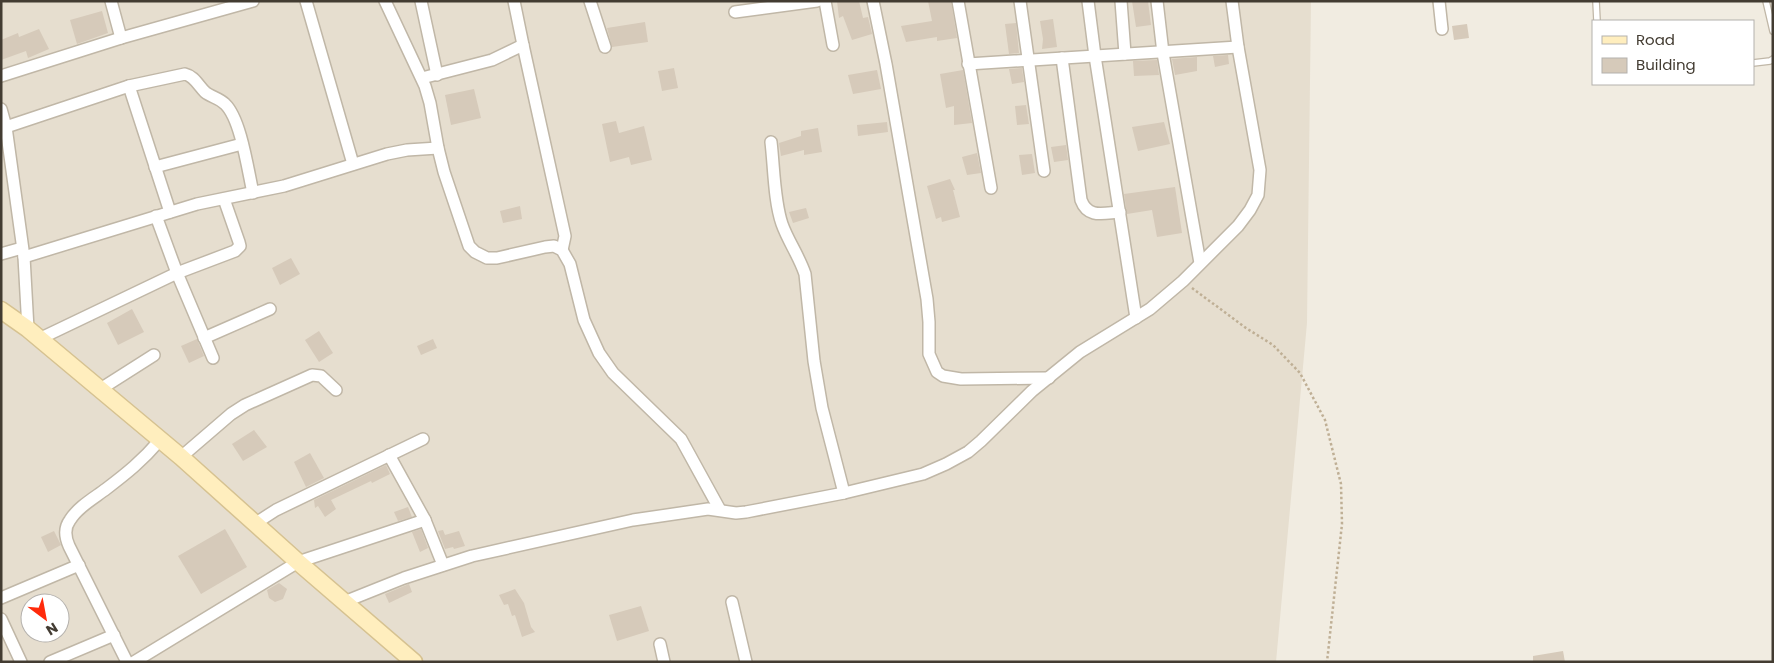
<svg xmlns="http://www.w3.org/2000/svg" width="1774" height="663" font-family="Poppins,sans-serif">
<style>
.residential{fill:#e6decf;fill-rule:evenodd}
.building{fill:#d6caba}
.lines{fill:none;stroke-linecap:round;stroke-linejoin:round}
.lane-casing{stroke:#c0b7a7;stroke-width:8}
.street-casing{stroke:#c0b7a7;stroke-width:14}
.secondary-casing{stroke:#d6c291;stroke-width:19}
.path{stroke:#bfaf95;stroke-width:2.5;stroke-dasharray:2.5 2.5;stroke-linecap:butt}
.lane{stroke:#fff;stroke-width:5.5}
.street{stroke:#fff;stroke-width:11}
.secondary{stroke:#ffeebe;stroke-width:16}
</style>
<rect width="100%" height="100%" fill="#f1ece1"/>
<path class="residential" d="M 1,1 L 1311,1 L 1307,323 L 1276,662 L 1,662 ZM 30,603 L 60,603 L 60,633 L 30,633 Z"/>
<g class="building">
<polygon points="837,1 859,1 863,18 868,17 872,34 852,40 843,16 839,18"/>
<polygon points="928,1 951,1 957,38 937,41 937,37 906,42 901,26 932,21"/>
<polygon points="1132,1 1148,1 1151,25 1136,27"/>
<polygon points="102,11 108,33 77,44 70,20"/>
<polygon points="1053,19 1057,47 1042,49 1043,39 1040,21"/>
<polygon points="645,22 648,42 612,47 607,28"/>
<polygon points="1016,23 1019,53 1009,54 1005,24"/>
<polygon points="1467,24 1469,38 1454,40 1452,26"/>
<polygon points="39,29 49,49 28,58 26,51 1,60 1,40 18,33 19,37"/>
<polygon points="1228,55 1229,64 1215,67 1213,56"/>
<polygon points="1197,57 1197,71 1175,75 1172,59"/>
<polygon points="1157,60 1159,75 1134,76 1133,61"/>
<polygon points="674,68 678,88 662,91 658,71"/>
<polygon points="1022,68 1024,82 1012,84 1009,69"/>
<polygon points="877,70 881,89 853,94 848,75"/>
<polygon points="963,70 972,123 954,125 954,106 946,108 940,74"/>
<polygon points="474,89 481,118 451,125 445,95"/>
<polygon points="1026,105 1029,124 1017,125 1015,106"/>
<polygon points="616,121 619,133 644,126 652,160 631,165 629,157 610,162 602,124"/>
<polygon points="887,122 888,132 858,136 857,125"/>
<polygon points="1164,122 1170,144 1138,151 1132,127"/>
<polygon points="818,128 822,152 804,155 804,150 781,156 779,143 801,136 801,131"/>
<polygon points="1066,145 1068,160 1054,162 1051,147"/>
<polygon points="977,153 981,173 967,175 962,157"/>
<polygon points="1032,154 1035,173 1022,175 1019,155"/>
<polygon points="950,179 955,190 953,190 960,217 942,222 941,217 936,219 927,186"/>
<polygon points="1175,187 1182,233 1157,237 1152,210 1127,214 1124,194"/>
<polygon points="520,206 522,219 503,223 500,211"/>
<polygon points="806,208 809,218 793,223 789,212"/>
<polygon points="291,258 300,274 280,285 272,268"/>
<polygon points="132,309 144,332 118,345 107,323"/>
<polygon points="319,331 333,353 319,362 305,340"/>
<polygon points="197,339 204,356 189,363 181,346"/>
<polygon points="433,339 437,348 421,355 417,346"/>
<polygon points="254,430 267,447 243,461 232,444"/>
<polygon points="310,453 324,478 306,487 294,462"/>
<polygon points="386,465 390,474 372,483 371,481 331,500 336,509 325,517 318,506 315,508 314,500"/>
<polygon points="408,507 412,517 398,521 394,512"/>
<polygon points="225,529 247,567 201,594 178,556"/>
<polygon points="421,529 428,548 420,552 412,532"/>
<polygon points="443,530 445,535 459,531 465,546 454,549 453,547 445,549 438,531"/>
<polygon points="54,531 61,545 48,552 41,537"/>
<polygon points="279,583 287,589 283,599 275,602 269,598 267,590"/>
<polygon points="409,584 412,592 389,603 385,594"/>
<polygon points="515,589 524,603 531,627 535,632 522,637 515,615 512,616 508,604 504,605 499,595"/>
<polygon points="641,606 649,631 617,641 609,615"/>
<polygon points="1563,651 1565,662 1533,662 1533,656"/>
</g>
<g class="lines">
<defs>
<g id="lane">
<polyline points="1596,1 1597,21"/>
<polyline points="1766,1 1773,31"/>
<polyline points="1753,63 1770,61 1773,59"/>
</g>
<g id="street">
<polyline points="111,1 121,38"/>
<polyline points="306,1 353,164"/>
<polyline points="385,1 425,86 430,103 438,148 444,172 469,246 475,252 487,258 497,258 545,247 554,246 562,250 570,264 584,320 599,353 613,373 681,439 720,510"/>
<polyline points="421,1 437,75"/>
<polyline points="514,1 523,45 565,236 562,250"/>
<polyline points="590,1 605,47"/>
<polyline points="825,1 833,45"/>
<polyline points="873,1 886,64 927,299 929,322 929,354 937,372 943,376 961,379 1049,378"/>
<polyline points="958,1 991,188"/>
<polyline points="1020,1 1044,171"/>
<polyline points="1088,1 1095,56 1136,318"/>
<polyline points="1121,1 1125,54"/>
<polyline points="1157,1 1163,53 1200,263"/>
<polyline points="1439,1 1442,29"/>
<polyline points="735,12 817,1"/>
<path d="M 1062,58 L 1081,200 C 1088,219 1104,213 1120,212"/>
<polyline points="968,64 1238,47"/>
<polyline points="1,76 121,38 253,1"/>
<polyline points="422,78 492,60 523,45"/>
<polyline points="129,86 170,212"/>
<polyline points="1,109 6,127 24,257 28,329"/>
<path d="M 6,127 L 129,86 L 185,74 C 194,76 198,85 205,92 C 211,97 219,98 225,104 C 241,119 248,171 253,193"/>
<path d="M 771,142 C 774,167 774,201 782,224 C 788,241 799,256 805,274 L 814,361 L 822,408 L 844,493"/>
<polyline points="155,167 242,144"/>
<polyline points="156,216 177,273 213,358"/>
<polyline points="1,254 22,248"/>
<polyline points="24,257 197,204 284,186 387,154 407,150 438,148"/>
<polyline points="204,338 270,309"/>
<polyline points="39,339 177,273 235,251 240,246 239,242 224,199"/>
<polyline points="99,390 154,355"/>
<polyline points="389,455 425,520 443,565"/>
<polyline points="181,457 231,414 245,405 312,375 321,376 336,390"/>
<polyline points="256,523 276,510 423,439"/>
<polyline points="1,598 79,565"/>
<polyline points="344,602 404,578 472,556 633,520 708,509 736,513 746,512 844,493 923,474 946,464 968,452 981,441 1032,391 1080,352 1150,309 1183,281 1238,226 1250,210 1258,195 1260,170 1238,47 1232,1"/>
<polyline points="732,602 746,662"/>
<polyline points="1,619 21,662"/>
<polyline points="660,644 664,662"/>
<polyline points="50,662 114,635"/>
<path d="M 127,662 L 69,546 C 65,537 64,528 70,520 C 78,507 94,498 106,489 C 127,473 142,461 160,440"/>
<polyline points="134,662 298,562 425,520"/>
</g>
<polyline id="secondary" points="1,310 28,329 181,457 298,562 414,662"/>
</defs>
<use href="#lane" class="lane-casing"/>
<use href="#street" class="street-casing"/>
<use href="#secondary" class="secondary-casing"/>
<polyline class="path" points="1192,288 1246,328 1273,345 1300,373 1325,420 1341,484 1342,524 1327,662"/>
<use href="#lane" class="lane"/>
<use href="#street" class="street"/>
<use href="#secondary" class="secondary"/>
</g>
<rect width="1774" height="663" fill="none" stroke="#433c32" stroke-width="5"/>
<rect x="1592" y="20" width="162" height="65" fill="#ffffff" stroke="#b4b1ad"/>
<rect x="1602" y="36" width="25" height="8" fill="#ffeebe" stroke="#b4b1ad"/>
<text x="1636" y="45" font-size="15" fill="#433c32">Road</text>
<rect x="1602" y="58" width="25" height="15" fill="#d6caba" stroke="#b4b1ad"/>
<text x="1636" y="70" font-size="15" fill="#433c32">Building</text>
<g transform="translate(45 618) rotate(148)"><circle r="24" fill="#ffffff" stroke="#b4b1ad"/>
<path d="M0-4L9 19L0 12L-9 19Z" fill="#ff2a0b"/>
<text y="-8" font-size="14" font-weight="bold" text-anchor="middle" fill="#433c32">N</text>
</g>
</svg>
